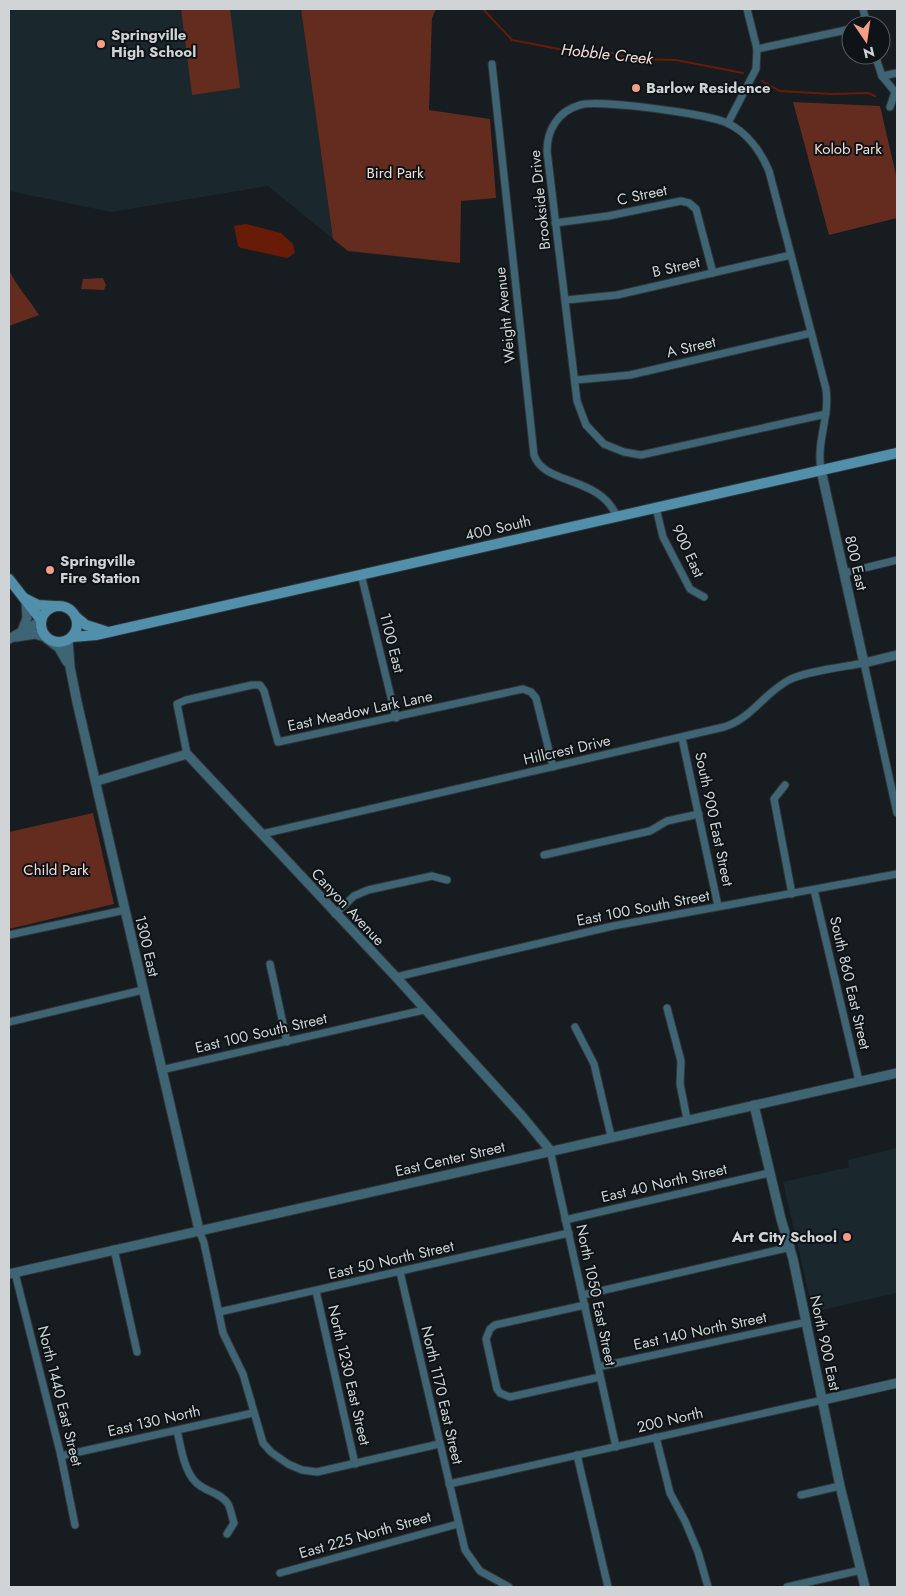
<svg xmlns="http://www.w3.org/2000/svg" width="906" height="1596" font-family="Jost,sans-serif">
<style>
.built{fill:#1a272d}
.green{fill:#632c1e}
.water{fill:#681c08}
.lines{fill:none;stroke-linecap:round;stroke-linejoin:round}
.stream{stroke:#681c08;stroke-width:2}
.minor-casing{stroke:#303639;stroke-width:9}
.tertiary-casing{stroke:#303639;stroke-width:11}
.secondary-casing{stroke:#303639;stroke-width:12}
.minor{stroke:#3f6575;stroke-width:7}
.tertiary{stroke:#3f6575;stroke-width:9}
.secondary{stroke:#518faa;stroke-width:10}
.poi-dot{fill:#f49e88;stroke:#0d1316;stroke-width:2}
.labels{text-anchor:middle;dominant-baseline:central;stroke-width:4;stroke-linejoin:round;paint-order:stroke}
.poi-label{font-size:15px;font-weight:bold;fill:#d0d4d6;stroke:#0d1316;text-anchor:start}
.park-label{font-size:15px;fill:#f6ded7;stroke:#0d1316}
.street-label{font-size:15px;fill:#d0d4d6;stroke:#0d1316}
.water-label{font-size:16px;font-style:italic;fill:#f7ded8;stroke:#0d1316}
</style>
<rect width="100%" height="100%" fill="#161c1f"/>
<g class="built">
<polygon points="9,9 301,9 333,239 268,186 111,212 9,191"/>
<polygon points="897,1148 897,1293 813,1312 783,1182 849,1167 848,1160"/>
</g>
<g class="green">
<polygon points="181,9 230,9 240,88 192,95"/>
<polygon points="301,9 436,9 432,18 429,110 490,119 496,198 461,201 460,263 348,251 333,239"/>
<polygon points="793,102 880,106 897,179 897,218 829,235"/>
<path d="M 9,270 C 17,287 29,299 39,315 L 9,326 Z"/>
<polygon points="103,278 106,285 104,290 81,289 83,279"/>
<polygon points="93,813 114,904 9,929 9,832"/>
</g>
<polygon class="water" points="246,224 281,233 293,244 295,253 287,258 241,248 238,246 234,226"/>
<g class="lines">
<g class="stream">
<polyline points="483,9 512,40 559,49 605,51 632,59 676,60 743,73"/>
<polyline points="762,81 780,91 832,94 868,93 875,96"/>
</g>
<defs>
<g id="minor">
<polyline points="863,9 867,25"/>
<polyline points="757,49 851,29"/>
<polyline points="875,55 882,76 895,92 890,107"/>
<path d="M 492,64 L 534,455 C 544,486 600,475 617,517"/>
<polyline points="882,76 897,73"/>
<polyline points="728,123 756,69 757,49 747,9"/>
<polyline points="555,223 608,216 681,201 689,203 696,209 713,273"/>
<polyline points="566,300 617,295 791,255"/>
<polyline points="576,380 630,375 811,333"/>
<path d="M 821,470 C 816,442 830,417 826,389 L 769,171 C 761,152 747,132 727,123 C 710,114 597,99 580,105 C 558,111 547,130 547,151 L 577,401 L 586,425 L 604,444 L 624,452 L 641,455 L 826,414"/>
<polyline points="656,508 663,537 690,589 704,597"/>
<polyline points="844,573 897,560"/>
<polyline points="361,574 396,718"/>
<polyline points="682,738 718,906"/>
<polyline points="187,754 177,704 186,700 252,685 260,685 264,691 278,742 523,689 531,692 536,698 553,767"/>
<polyline points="785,785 774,799 792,894"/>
<path d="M 262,834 L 724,727 C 751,719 764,693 789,680 C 806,671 844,667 864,663 L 897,813"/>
<polyline points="544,855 650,831 667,821 699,814"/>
<polyline points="814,890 859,1081"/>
<polyline points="335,914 354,896 368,890 432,876 447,880"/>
<polyline points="9,935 125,910"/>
<polyline points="270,964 287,1042"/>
<polyline points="396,977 613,926 897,874"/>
<polyline points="667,1008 681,1061 680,1084 687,1119"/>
<polyline points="9,1022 143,990"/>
<polyline points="575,1027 594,1064 611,1136"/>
<polyline points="161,1070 424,1010"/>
<polyline points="550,1150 616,1447"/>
<polyline points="565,1220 769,1173"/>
<polyline points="199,1230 204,1243 223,1333 243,1374 263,1443 271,1452 288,1464 302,1470 317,1472 439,1444"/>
<polyline points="114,1249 137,1352"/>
<polyline points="400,1272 465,1550 480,1571 509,1587"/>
<polyline points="15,1273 61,1456 75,1525"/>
<polyline points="316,1291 355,1464"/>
<polyline points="583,1295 791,1247"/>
<polyline points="585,1305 495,1325 490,1329 486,1339 497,1389 500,1393 510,1397 600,1377"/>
<polyline points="219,1312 569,1233"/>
<polyline points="598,1367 807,1322"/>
<path d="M 177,1431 C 181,1446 183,1466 193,1479 C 202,1492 220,1491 228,1504 C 231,1509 232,1518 234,1523 L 227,1534"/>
<polyline points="656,1437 670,1493 685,1521 698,1552 708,1587"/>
<polyline points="577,1455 608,1587"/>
<polyline points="61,1456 253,1413"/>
<polyline points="449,1484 823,1400"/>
<polyline points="801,1495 840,1486"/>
<polyline points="280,1573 458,1524"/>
<polyline points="787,1587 861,1570"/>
</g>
<g id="tertiary">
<polyline points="821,470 864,663 897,655"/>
<polyline points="22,631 27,618 26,603"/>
<polyline points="16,637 35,634 45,637"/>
<polyline points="9,639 41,621"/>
<polyline points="47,639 59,648 67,662"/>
<polyline points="68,640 70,667 77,702 199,1230"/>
<polyline points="97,781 187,754 396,977 522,1116 550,1150"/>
<polyline points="754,1105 781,1219 793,1259 840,1486 865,1587"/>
<polyline points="9,1274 897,1073"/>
<polyline points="823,1400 897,1383"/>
</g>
<g id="secondary">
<polyline points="9,579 41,620"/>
<polyline points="24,598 38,605 54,606"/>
<circle cx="59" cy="624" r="18"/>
<polyline points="75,616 86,625 105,631"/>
<polyline points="72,637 96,635 897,453"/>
</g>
</defs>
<use href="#minor" class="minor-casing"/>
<use href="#tertiary" class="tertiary-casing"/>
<use href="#secondary" class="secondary-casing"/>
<use href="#minor" class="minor"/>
<use href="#tertiary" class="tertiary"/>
<use href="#secondary" class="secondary"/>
</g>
<g class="poi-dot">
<circle cx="101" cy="44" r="5"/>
<circle cx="636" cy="88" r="5"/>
<circle cx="50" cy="570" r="5"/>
<circle cx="847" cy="1237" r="5"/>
</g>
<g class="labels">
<g class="poi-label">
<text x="111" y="35">Springville<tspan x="111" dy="17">High School</tspan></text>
<text x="646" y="88">Barlow Residence</text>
<text x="60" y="561">Springville<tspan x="60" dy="17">Fire Station</tspan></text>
<text x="837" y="1237" text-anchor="end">Art City School</text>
</g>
<g class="park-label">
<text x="848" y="149">Kolob Park</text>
<text x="395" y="173">Bird Park</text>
<text x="56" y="870">Child Park</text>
</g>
<g class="street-label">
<text transform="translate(642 195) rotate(-12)">C Street</text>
<text transform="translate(540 200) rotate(-96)">Brookside Drive</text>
<text transform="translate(676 267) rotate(-13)">B Street</text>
<text transform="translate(505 315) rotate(-96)">Weight Avenue</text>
<text transform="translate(691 347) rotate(-13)">A Street</text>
<text transform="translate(498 528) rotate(-13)">400 South</text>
<text transform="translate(688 551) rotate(65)">900 East</text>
<text transform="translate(856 563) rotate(77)">800 East</text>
<text transform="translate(392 643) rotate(76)">1100 East</text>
<text transform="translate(360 711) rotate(-12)">East Meadow Lark Lane</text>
<text transform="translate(567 750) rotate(-13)">Hillcrest Drive</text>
<text transform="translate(714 819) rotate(78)">South 900 East Street</text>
<text transform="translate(348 907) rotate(47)">Canyon Avenue</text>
<text transform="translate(643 908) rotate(-11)">East 100 South Street</text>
<text transform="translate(147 946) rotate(77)">1300 East</text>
<text transform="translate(850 983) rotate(77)">South 860 East Street</text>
<text transform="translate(261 1033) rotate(-13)">East 100 South Street</text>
<text transform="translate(450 1159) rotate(-13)">East Center Street</text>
<text transform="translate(664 1183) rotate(-13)">East 40 North Street</text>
<text transform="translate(391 1260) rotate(-13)">East 50 North Street</text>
<text transform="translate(596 1295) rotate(78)">North 1050 East Street</text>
<text transform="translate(700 1331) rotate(-12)">East 140 North Street</text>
<text transform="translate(825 1343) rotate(78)">North 900 East</text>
<text transform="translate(349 1375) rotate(77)">North 1230 East Street</text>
<text transform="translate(442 1395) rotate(77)">North 1170 East Street</text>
<text transform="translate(60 1396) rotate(76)">North 1440 East Street</text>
<text transform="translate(670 1420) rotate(-13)">200 North</text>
<text transform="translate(154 1421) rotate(-13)">East 130 North</text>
<text transform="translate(365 1535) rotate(-16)">East 225 North Street</text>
</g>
<g class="water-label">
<text transform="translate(607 54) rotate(6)">Hobble Creek</text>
</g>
</g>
<rect width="906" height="1596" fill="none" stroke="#d0d4d6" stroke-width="20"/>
<g transform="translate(866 40) rotate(167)"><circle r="24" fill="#0d1316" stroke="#5b6063"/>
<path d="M0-4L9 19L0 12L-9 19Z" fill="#f49e88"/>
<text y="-8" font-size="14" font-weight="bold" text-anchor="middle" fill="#d0d4d6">N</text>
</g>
</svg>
